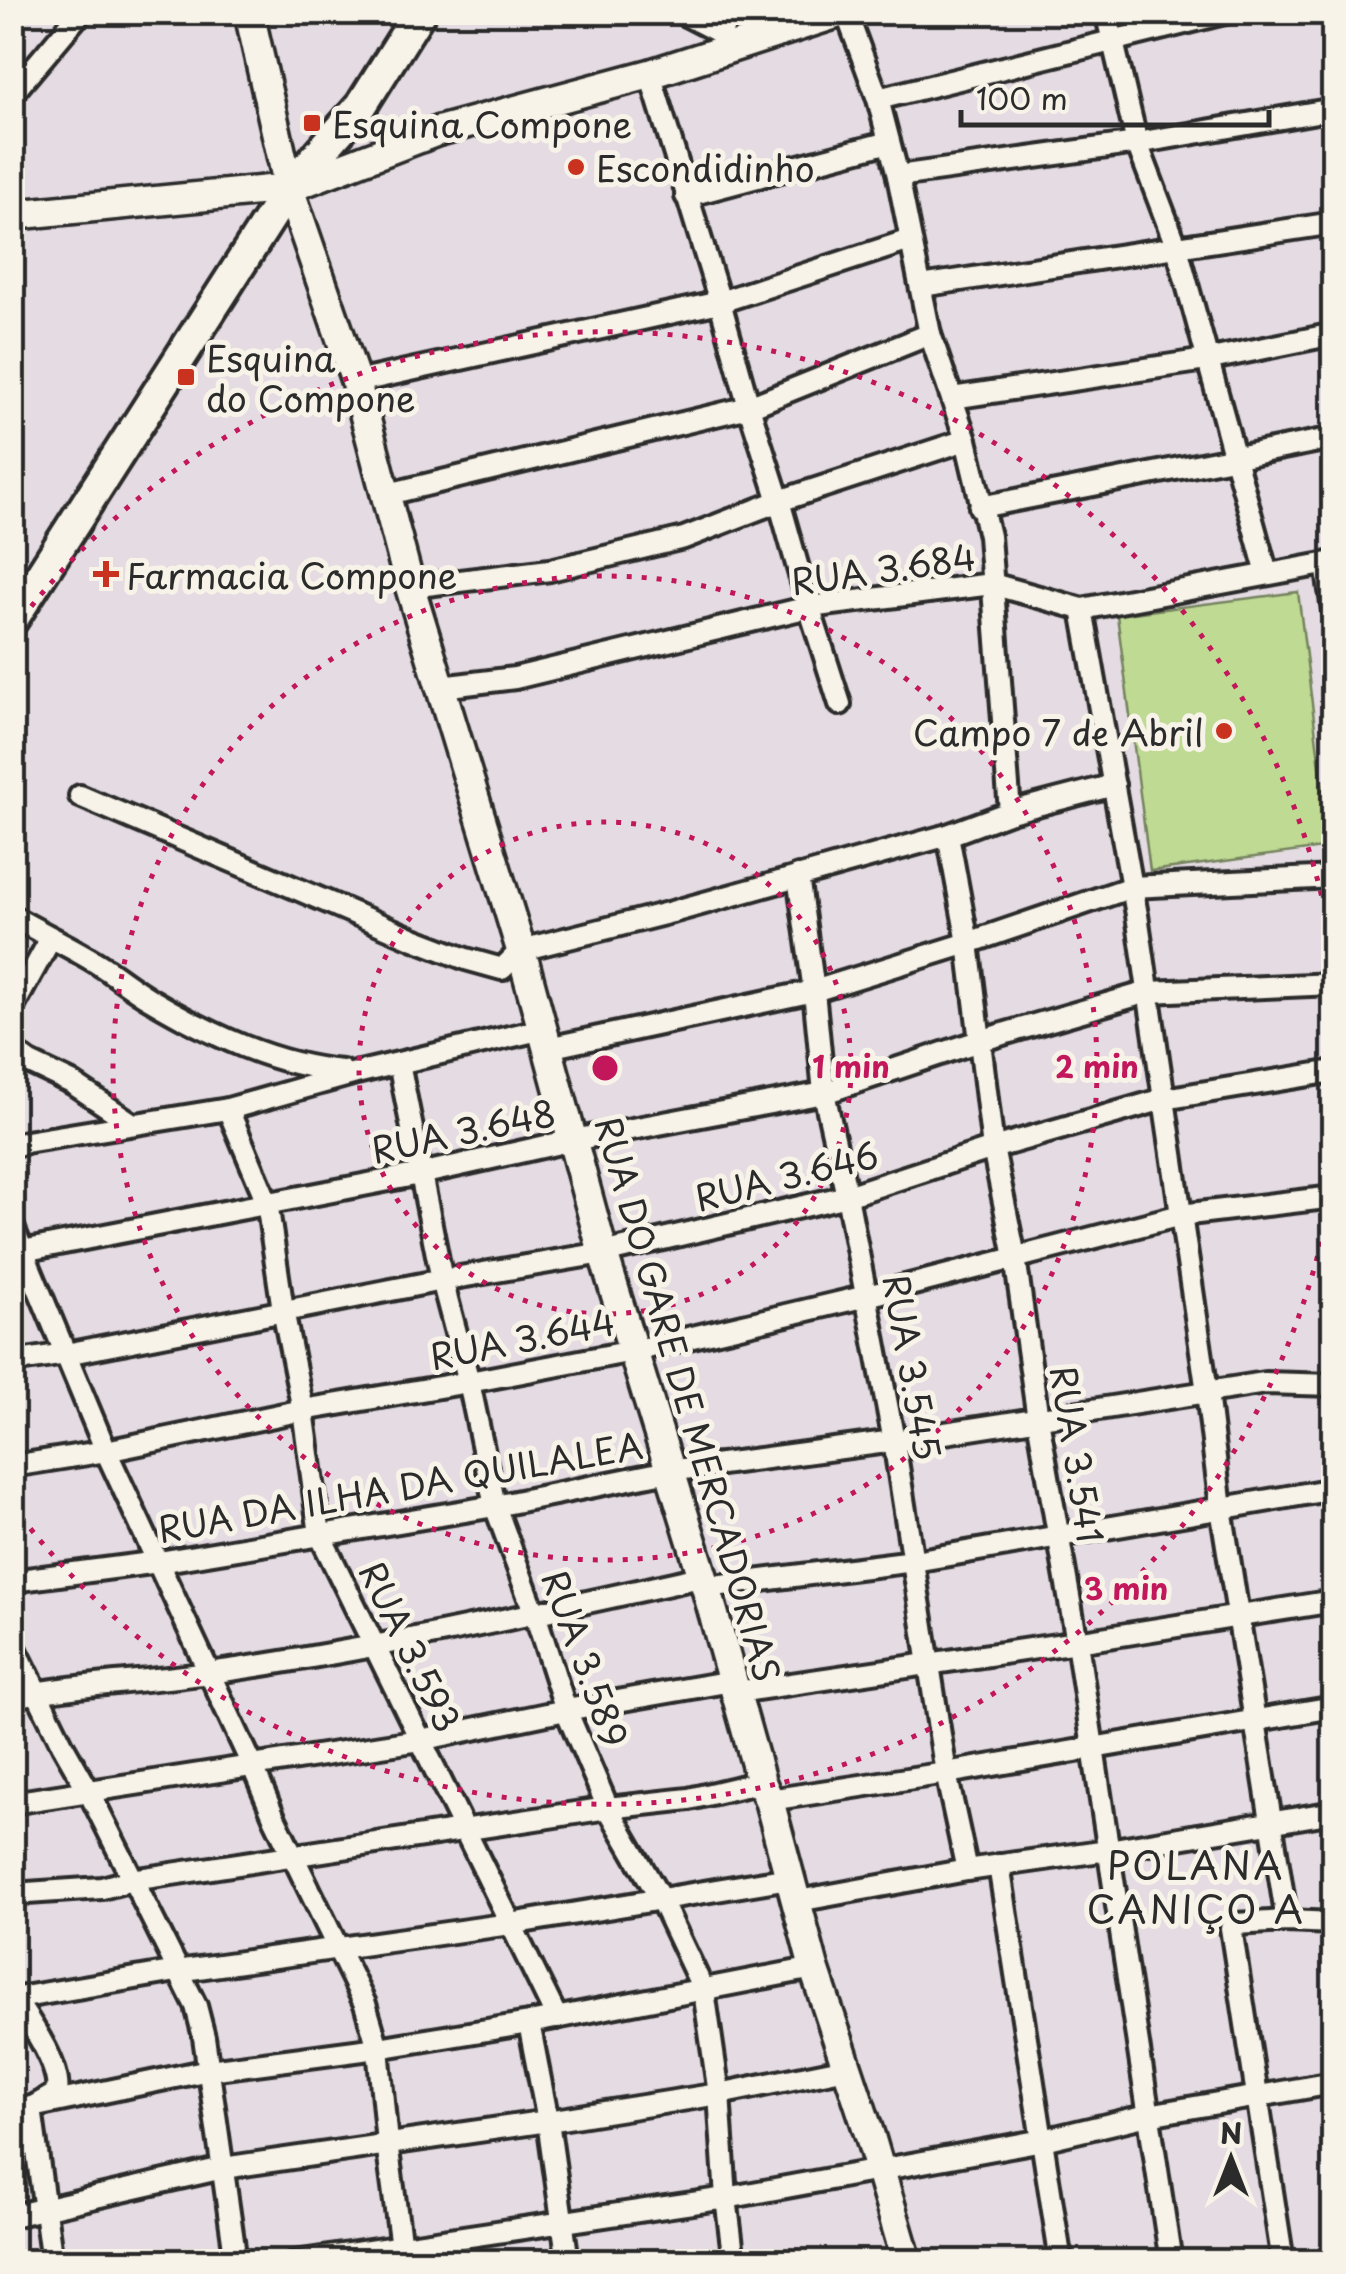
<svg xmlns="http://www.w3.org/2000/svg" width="1346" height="2274" font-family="'Playpen Sans',sans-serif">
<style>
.green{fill:#bfdb93;stroke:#75835f;stroke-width:2.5}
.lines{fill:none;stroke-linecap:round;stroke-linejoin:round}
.minor-casing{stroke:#2b2b2b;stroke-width:28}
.tertiary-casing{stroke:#2b2b2b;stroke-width:35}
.secondary-casing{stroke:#2b2b2b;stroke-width:38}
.minor{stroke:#f7f3e8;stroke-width:20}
.tertiary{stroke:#f7f3e8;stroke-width:28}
.secondary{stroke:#f7f3e8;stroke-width:30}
.ring{fill:none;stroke:#c2185b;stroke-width:5;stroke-dasharray:5 10}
.poi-dot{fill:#c8321e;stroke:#f7f3e8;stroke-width:4}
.labels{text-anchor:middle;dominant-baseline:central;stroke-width:10;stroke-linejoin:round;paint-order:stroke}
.poi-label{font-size:35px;fill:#2b2b2b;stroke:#f7f3e8;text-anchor:start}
.street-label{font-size:35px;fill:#2b2b2b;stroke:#f7f3e8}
.neighbourhood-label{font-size:38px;letter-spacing:2.5px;fill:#2b2b2b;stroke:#f7f3e8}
.centre{fill:#c2185b;stroke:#f7f3e8;stroke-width:5}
.ring-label{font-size:30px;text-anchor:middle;font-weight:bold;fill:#c2185b;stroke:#f7f3e8;stroke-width:10;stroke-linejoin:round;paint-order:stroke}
</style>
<rect width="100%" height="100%" fill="#e5dce3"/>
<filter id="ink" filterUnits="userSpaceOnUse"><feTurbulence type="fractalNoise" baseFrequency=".01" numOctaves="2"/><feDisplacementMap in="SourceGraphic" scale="20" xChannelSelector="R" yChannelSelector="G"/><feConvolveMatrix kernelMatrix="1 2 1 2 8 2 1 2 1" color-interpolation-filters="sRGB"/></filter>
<g filter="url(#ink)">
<polygon class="green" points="1298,592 1330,847 1150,871 1117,615"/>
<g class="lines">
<defs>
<g id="minor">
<polyline points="680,12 721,33 725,49"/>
<polyline points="846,12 878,99 898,176 930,334 966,440 989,536 1010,812"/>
<polyline points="1106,12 1137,143 1177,248 1267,574"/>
<polyline points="721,33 730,12"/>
<polyline points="650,74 720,302 749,407 779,501 809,607 840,704"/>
<polyline points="12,94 81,12"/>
<polyline points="878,99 1229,12"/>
<polyline points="898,176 1137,143 1334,109"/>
<polyline points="686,196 889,142"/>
<polyline points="921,286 1334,223"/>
<polyline points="356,382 720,302 910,240"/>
<polyline points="952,398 1206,360 1334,334"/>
<polyline points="384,495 749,407 930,334"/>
<polyline points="980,507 1334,438"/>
<polyline points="1326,564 1334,617"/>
<polyline points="410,587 550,570 684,538 779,501 966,440"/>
<polyline points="1082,609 1137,915 1207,1392 1221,1508 1287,1921"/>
<polyline points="441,687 515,678 809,607 992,584 1082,609 1334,562"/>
<polyline points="80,796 414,939 466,959 502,969 521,950 672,912 948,835 1010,812 1114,785"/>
<polyline points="948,835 968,943 993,1148 1015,1257 1038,1419 1077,1642 1171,2262"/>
<polyline points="798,876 814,991 824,1093 847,1196 894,1441 946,1773 967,1870"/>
<path d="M 12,916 C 41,933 72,947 100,965 C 117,976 133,989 150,999 C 209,1034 274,1065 342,1071"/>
<polyline points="12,1009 51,938"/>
<polyline points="548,1048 814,991 968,943 1132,887 1334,877"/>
<polyline points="12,1050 30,1063 72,1083 133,1124"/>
<polyline points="399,1063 442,1280 469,1382 495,1506 535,1614 566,1710 608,1808 661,1900 704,1991 719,2094 726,2198 734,2262"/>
<polyline points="228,1109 267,1202 283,1310 303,1410 320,1535 557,2018"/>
<polyline points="12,1147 26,1142 228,1109 356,1073 543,1029"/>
<polyline points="12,1225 106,1451 253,1767 274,1817 365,2004 371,2024 378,2048 387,2143 403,2262"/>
<polyline points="12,1253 420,1174 573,1140 824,1093 979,1041 1148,992 1334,984"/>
<polyline points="12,1362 66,1354 442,1280 603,1253 847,1196 993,1148 1164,1099 1334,1071"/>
<polyline points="12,1466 106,1451 303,1410 469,1382 633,1351 867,1296 1181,1215 1334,1197"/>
<polyline points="12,1581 159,1562 495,1506 669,1471 894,1441 1265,1383 1334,1385"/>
<polyline points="706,1587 914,1561 1334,1489"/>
<polyline points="12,1642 63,1746 88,1790 196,2006 204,2037 236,2262"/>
<polyline points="737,1692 1077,1642 1334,1601"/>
<path d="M 12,1697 C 77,1684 144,1682 209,1673 C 374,1650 538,1613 701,1577"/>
<polyline points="769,1800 946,1773 1334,1707"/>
<polyline points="12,1803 420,1740 566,1710 732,1681"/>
<polyline points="999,1865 1061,2262"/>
<polyline points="12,1894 102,1888 132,1880 608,1808 689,1799 761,1782"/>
<polyline points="798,1901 967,1870 1108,1850 1334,1812"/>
<path d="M 12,1995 C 27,2018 62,2066 57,2093 L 31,2108 L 52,2262"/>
<polyline points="12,1999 177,1971 510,1924 789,1878"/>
<polyline points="529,2023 548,2121 568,2262"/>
<polyline points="12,2111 209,2070 378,2048 529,2023 814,1968"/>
<polyline points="12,2216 223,2168 548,2121 719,2094 847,2068"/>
<polyline points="295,2262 726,2198 1043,2140 1148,2115 1334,2083"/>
<polyline points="1283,2262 1231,1928 1235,1924 1287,1921 1334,1923"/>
</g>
<g id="tertiary">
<polyline points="249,12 289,188 356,382 410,587 521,950 603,1253 706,1587 761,1782 769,1800 814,1968 870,2136 907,2262"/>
<polyline points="12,215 289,188 438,131 650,74 842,12"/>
</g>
<polyline id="secondary" points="12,620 289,188 361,106 420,12"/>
</defs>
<use href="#minor" class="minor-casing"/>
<use href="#tertiary" class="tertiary-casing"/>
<use href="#secondary" class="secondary-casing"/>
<use href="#minor" class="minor"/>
<use href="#tertiary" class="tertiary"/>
<use href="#secondary" class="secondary"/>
</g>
</g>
<g class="ring">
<circle cx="605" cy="1068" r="246"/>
<circle cx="605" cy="1068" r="492"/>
<path d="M1333 1183A737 737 0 0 1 13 1506M13 630A737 737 0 0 1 1333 953"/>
</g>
<g class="poi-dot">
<rect x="302" y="113" width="20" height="20" rx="5"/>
<circle cx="576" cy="167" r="10"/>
<rect x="176" y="367" width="20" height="20" rx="5"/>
<path d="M101 559h10v10h10v10h-10v10h-10v-10h-10v-10h10z"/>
<circle cx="1224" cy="731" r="10"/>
</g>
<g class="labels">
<g class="poi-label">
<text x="332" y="123">Esquina Compone</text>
<text x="596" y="167">Escondidinho</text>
<text x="206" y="357">Esquina<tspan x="206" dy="40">do Compone</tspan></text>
<text x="126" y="574">Farmacia Compone</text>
<text x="1204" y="731" text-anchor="end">Campo 7 de Abril</text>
</g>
<g class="street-label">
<text transform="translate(883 568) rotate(-8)">RUA 3.684</text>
<text transform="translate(463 1130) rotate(-12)">RUA 3.648</text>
<text transform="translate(786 1175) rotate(-14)">RUA 3.646</text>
<text transform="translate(522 1338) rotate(-11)">RUA 3.644</text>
<text transform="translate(913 1367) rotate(80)">RUA 3.545</text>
<text transform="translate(689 1399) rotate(74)">RUA DO GARE DE MERCADORIAS</text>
<text transform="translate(1078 1454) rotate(81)">RUA 3.541</text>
<text transform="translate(400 1486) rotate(-10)">RUA DA ILHA DA QUILALEA</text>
<text transform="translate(411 1646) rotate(64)">RUA 3.593</text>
<text transform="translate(586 1658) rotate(70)">RUA 3.589</text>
</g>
<g class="neighbourhood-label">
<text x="1196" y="1864">POLANA<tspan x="1196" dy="44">CANIÇO A</tspan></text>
</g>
</g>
<circle cx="605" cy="1068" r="15" class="centre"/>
<g class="ring-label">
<text x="851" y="1078">1 min</text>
<text x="1097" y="1078">2 min</text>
<text x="1126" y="1600">3 min</text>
</g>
<rect width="1346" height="2274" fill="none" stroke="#f7f3e8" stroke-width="50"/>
<rect x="25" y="25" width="1296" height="2224" fill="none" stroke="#2b2b2b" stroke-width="4" filter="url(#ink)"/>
<g transform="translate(1231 2159)" stroke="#f7f3e8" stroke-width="8" paint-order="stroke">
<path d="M0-8L18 38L0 25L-18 38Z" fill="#2b2b2b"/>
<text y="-15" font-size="28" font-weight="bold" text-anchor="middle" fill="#2b2b2b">N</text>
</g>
<path d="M961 110v15h308v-15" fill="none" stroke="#2b2b2b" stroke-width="5"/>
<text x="976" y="110" font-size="30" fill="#2b2b2b" stroke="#f7f3e8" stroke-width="8" paint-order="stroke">100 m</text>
</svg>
